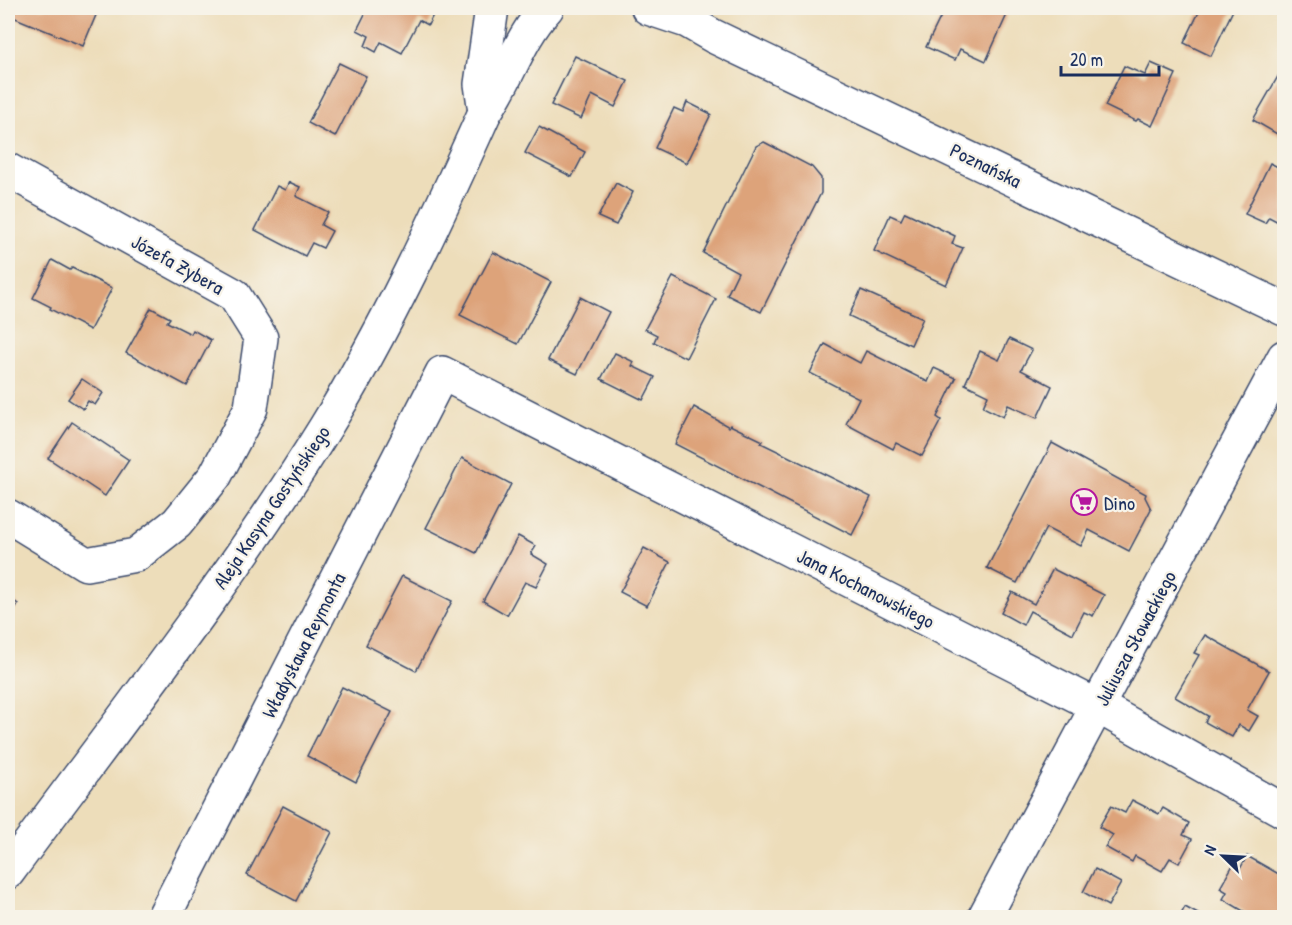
<svg xmlns="http://www.w3.org/2000/svg" width="1292" height="925" font-family="'Patrick Hand',sans-serif">
<style>
.building{fill:#dda37a}
.lines{fill:none;stroke-linecap:round;stroke-linejoin:round}
.minor-casing{stroke:#3a496c;stroke-width:36}
.minor{stroke:#fff;stroke-width:33}
.labels{text-anchor:middle;dominant-baseline:central;stroke-width:4.5;stroke-linejoin:round;paint-order:stroke}
.street-label{font-size:20px;fill:#1b2f5e;stroke:#f7f3e8}
.poi-label{font-size:20px;fill:#1b2f5e;stroke:#f7f3e8;text-anchor:start}
</style>
<rect width="100%" height="100%" fill="#f7f3e8"/>
<filter id="ink" filterUnits="userSpaceOnUse"><feTurbulence type="fractalNoise" baseFrequency=".0167" numOctaves="2"/><feDisplacementMap in="SourceGraphic" scale="12" xChannelSelector="R" yChannelSelector="G"/><feConvolveMatrix kernelMatrix="1 2 1 2 8 2 1 2 1" color-interpolation-filters="sRGB"/></filter>
<filter id="wash" filterUnits="userSpaceOnUse"><feTurbulence type="fractalNoise" baseFrequency=".008" numOctaves="4" result="noise"/><feDisplacementMap in="SourceGraphic" scale="24" xChannelSelector="R" yChannelSelector="G"/><feGaussianBlur stdDeviation="1.35" result="paint"/><feColorMatrix in="noise" values="0 0 0 0 0 0 0 0 0 0 0 0 0 0 0 0 0 1.4 0 .05"/><feComposite in="paint" operator="in"/></filter>
<g filter="url(#wash)">
<rect width="100%" height="100%" fill="#edddba"/>
<g id="blocks">
<g class="building">
<polygon points="8,8 99,8 83,46 8,15"/>
<polygon points="368,8 423,8 434,13 428,25 419,20 402,53 381,42 376,52 365,46 369,36 357,30"/>
<polygon points="945,8 962,8 973,13 976,8 1010,8 986,61 960,49 955,60 926,47"/>
<polygon points="1201,8 1234,8 1211,56 1184,43"/>
<polygon points="575,56 628,81 615,107 592,95 581,119 551,105"/>
<polygon points="339,63 366,76 335,137 308,123"/>
<polygon points="1151,63 1176,74 1152,126 1138,119 1136,121 1105,106 1124,66 1145,75"/>
<polygon points="1284,66 1284,138 1253,120"/>
<polygon points="687,102 711,114 687,163 655,148 674,108 683,112"/>
<polygon points="539,127 585,152 572,177 525,153"/>
<polygon points="764,142 812,167 821,178 821,193 761,312 727,295 738,272 703,253 756,146"/>
<polygon points="1270,163 1284,170 1284,225 1269,217 1265,223 1245,214"/>
<polygon points="289,182 300,187 296,196 328,212 321,225 332,231 323,248 312,243 305,256 255,230 277,186 285,190"/>
<polygon points="616,183 633,192 616,225 598,217"/>
<polygon points="905,212 955,236 952,244 963,248 946,285 874,251 890,215 901,220"/>
<polygon points="493,252 551,282 518,344 460,315"/>
<polygon points="52,260 70,270 72,268 112,288 90,330 50,309 51,307 33,298"/>
<polygon points="673,277 716,299 686,358 654,342 657,335 645,329"/>
<polygon points="861,290 923,318 911,345 849,316"/>
<polygon points="580,297 609,312 577,374 548,360"/>
<polygon points="151,308 170,318 167,322 191,334 193,330 211,340 187,386 126,353"/>
<polygon points="1009,339 1032,350 1021,370 1052,386 1037,418 1008,405 1003,417 983,407 988,395 965,384 980,351 999,360"/>
<polygon points="825,344 860,363 866,351 928,382 934,368 956,378 937,417 941,420 922,456 896,443 893,449 846,424 859,398 810,373"/>
<polygon points="615,353 634,362 632,366 655,377 643,400 601,379"/>
<polygon points="82,379 103,393 95,405 88,401 83,409 68,399"/>
<polygon points="694,407 729,427 730,425 763,441 761,443 871,497 852,535 675,444"/>
<polygon points="72,422 129,460 105,496 48,458"/>
<polygon points="1052,443 1146,494 1145,497 1151,509 1129,551 1089,530 1081,546 1046,528 1017,583 987,568"/>
<polygon points="462,458 511,484 476,553 426,528"/>
<polygon points="518,536 536,546 531,554 548,564 536,587 525,582 507,615 483,601"/>
<polygon points="644,548 670,562 647,606 620,592"/>
<polygon points="1053,569 1104,595 1093,616 1084,612 1073,634 1030,611 1023,625 1001,613 1012,592 1034,604"/>
<polygon points="402,576 452,601 416,671 366,645"/>
<polygon points="8,597 18,604 8,619"/>
<polygon points="1205,635 1269,671 1247,710 1258,716 1249,731 1239,725 1232,737 1205,722 1208,716 1175,697 1199,655 1194,653"/>
<polygon points="342,687 392,712 356,782 307,756"/>
<polygon points="1132,800 1159,814 1163,808 1189,823 1183,835 1192,839 1179,863 1170,858 1162,871 1135,856 1132,862 1105,847 1113,835 1099,827 1111,806 1125,813"/>
<polygon points="283,806 332,832 296,901 247,875"/>
<polygon points="1247,856 1284,877 1284,918 1255,918 1223,899 1227,892 1220,888 1233,865 1240,869"/>
<polygon points="1095,869 1121,883 1108,906 1083,892"/>
<polygon points="1185,907 1205,918 1179,918"/>
</g>
</g>
</g>
<g filter="url(#ink)">
<use href="#blocks" fill-opacity="0" stroke="#3a496c" stroke-width="1.5"/>
<g class="lines">
<defs>
<g id="minor">
<polyline points="648,8 687,21 713,36 1284,309"/>
<polyline points="485,112 481,84 492,8"/>
<polyline points="8,170 234,295 261,338 251,408 215,476 177,523 136,555 86,564 8,516"/>
<path d="M 8,872 C 116,726 229,583 325,428 C 386,329 437,219 485,112 C 508,79 519,38 547,8"/>
<polyline points="163,918 442,373 1099,707 1284,811"/>
<polyline points="984,918 1284,357"/>
</g>
</defs>
<use href="#minor" class="minor-casing"/>
<use href="#minor" class="minor"/>
</g>
</g>
<defs>
<symbol id="supermarket-ring" viewBox="-11 -11 22 22"><circle r="9.5" fill="#f7f3e8" stroke="#b5179e" stroke-width="1.5"/><path d="M-6-5.5h2.5l.6 2H6L4.5 2H-2.5L-4.4-4H-6ZM-1.5 3.2a1.3 1.3 0 1 0 .1 0ZM3 3.2a1.3 1.3 0 1 0 .1 0Z" fill="#b5179e"/></symbol>
</defs>
<g fill-rule="evenodd">
<use href="#supermarket-ring" x="1069" y="487" width="30" height="30"/>
</g>
<g class="labels">
<g class="street-label">
<text transform="translate(986 165) rotate(26)">Poznańska</text>
<text transform="translate(178 264) rotate(29)">Józefa Zybera</text>
<text transform="translate(271 507) rotate(-56)">Aleja Kasyna Gostyńskiego</text>
<text transform="translate(866 588) rotate(27)">Jana Kochanowskiego</text>
<text transform="translate(1135 638) rotate(-62)">Juliusza Słowackiego</text>
<text transform="translate(303 645) rotate(-63)">Władysława Reymonta</text>
</g>
<g class="poi-label">
<text x="1104" y="502">Dino</text>
</g>
</g>
<rect width="1292" height="925" fill="none" stroke="#f7f3e8" stroke-width="30"/>
<g transform="translate(1223 856) rotate(294)" stroke="#f7f3e8" stroke-width="4.5" paint-order="stroke">
<path d="M0-4.5L10 22L0 15L-10 22Z" fill="#1b2f5e"/>
<text y="-9" font-size="16" font-weight="bold" text-anchor="middle" fill="#1b2f5e">N</text>
</g>
<path d="M1061 66v9h98v-9" fill="none" stroke="#1b2f5e" stroke-width="3"/>
<text x="1070" y="66" font-size="18" fill="#1b2f5e" stroke="#f7f3e8" stroke-width="4.5" paint-order="stroke">20 m</text>
</svg>
